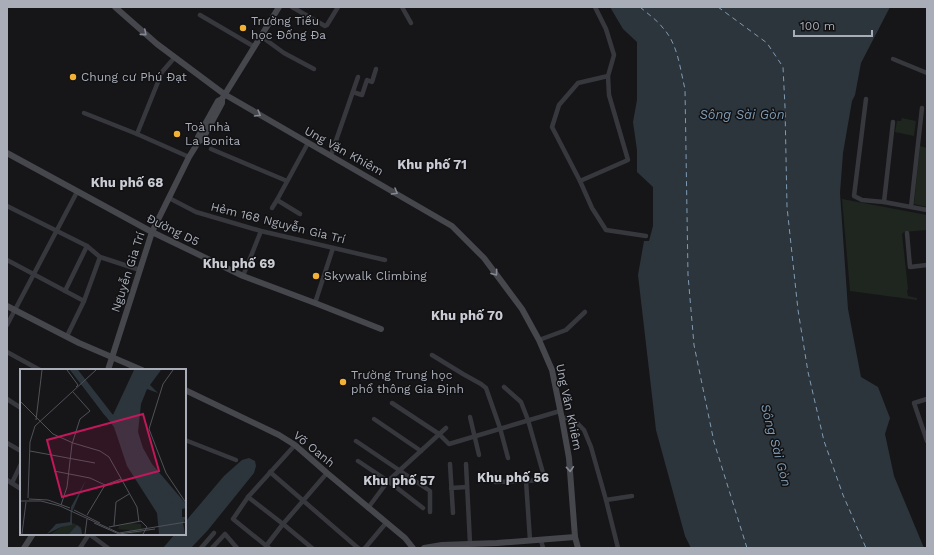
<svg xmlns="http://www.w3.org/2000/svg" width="934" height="555" font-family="'Work Sans',sans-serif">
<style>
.green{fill:#1e261f}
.water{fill:#2c353c}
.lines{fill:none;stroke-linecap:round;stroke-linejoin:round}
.ferry{stroke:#7f9bb3;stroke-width:1;stroke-dasharray:5 4;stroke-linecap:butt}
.street{stroke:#37383d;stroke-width:4.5}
.secondary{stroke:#45474d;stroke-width:6}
.oneway{stroke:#858993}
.poi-dot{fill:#f2b134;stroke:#111113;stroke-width:1.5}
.labels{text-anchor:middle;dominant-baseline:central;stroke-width:3;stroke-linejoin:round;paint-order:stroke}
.poi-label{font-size:12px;fill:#a8adb8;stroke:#111113;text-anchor:start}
.street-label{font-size:12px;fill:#a8adb8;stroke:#111113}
.water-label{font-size:13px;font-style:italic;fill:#7f9bb3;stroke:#111113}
.neighbourhood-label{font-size:13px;font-weight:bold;fill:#c9ccd4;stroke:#111113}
.inset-river{fill:none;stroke:#2c353c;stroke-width:2}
.inset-road{fill:none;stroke:#505258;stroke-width:1}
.view{fill:#c2185b;fill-opacity:0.15;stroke:#c2185b;stroke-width:2}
.inset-edge{fill:none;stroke:#a8adb8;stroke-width:2}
</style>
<rect width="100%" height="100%" fill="#161618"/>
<g class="green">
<polygon points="902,118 916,121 914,136 895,132 897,121 901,121"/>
<polygon points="920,146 927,148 927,207 914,204"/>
<polygon points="842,199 927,215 927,230 904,232 902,234 908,289 907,291 908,296 917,298 917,300 850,291"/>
</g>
<g class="water">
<polygon points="610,7 890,7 861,63 855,95 852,101 843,153 840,193 848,309 861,377 878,387 890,418 885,434 894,476 924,548 691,548 685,536 656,430 638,275 644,241 649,241 653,226 653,187 637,172 637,150 633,122 637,100 637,42 623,29"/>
<polygon points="249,458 255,461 256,466 254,473 208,530 191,548 163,548 175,534 185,534 185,522 224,476 242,460"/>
</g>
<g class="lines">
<g class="ferry">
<path d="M 640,7 C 648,14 657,20 663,28 C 678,44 680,69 685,89 L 688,275 L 694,345 L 714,442 L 747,548"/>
<polyline points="718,7 767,43 783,67 785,107 787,207 798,310 808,372 824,441 843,495 866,548"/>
</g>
<g class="street">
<polyline points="292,7 325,26 327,25 338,7"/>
<polyline points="402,7 411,23"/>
<polyline points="595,7 606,29 614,55 608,76 609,95 628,160 580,181 592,208 606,230 646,236"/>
<polyline points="200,15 253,46"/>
<polyline points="262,37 284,53 314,69"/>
<polyline points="893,59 927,73"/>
<polyline points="353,92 362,95 367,80 372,82 376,69"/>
<polyline points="866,99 854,196 862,200 884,202 927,210"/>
<polyline points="84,113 137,134 189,157"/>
<polyline points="137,134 162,72 175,57"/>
<polyline points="211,149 287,181"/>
<polyline points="331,155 358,77"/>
<polyline points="580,181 552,127 559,105 578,83 608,76"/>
<polyline points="169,198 196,212 261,231 385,260"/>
<polyline points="884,202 893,122"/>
<polyline points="7,206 87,246 100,257 140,270"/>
<polyline points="911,207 922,108"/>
<polyline points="272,208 277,200"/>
<polyline points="300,214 277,200 308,143"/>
<polyline points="907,233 910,267 927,265"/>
<polyline points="7,260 84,301"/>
<polyline points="243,276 261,231"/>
<polyline points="65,291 87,246"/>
<polyline points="315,303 333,248"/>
<polyline points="7,325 77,192"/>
<polyline points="67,336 84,301 100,257"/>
<polyline points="539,340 566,330 585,312"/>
<polyline points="7,352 40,370"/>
<polyline points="432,355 463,374 481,384 486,388 500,428 508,458"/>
<polyline points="7,399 21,408"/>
<polyline points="927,399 914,403 927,441"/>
<polyline points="392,403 439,434 449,444 560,411"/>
<polyline points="470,417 479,455"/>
<polyline points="374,419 421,451"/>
<polyline points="562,419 568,417 574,420 584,430 591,447 606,500 618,548"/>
<polyline points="185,440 236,460"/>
<polyline points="356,441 430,491 430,512"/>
<polyline points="7,443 21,451"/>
<polyline points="358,461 388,481 423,508"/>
<polyline points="450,464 453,513"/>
<polyline points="466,464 470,543"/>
<polyline points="270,472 358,548"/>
<polyline points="7,480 21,489"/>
<polyline points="526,481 530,540"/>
<polyline points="495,482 545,480 528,420 521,402 504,387"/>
<polyline points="12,483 21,464"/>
<polyline points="451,488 467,487"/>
<polyline points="248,497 283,524 312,548"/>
<polyline points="606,500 632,496"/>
<polyline points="368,508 388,481 446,428"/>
<polyline points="89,534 108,548"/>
<polyline points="541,540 543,548"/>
<polyline points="266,546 283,524 327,473"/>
<polyline points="80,548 89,534"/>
<polyline points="201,548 214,533"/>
<polyline points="212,548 225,534 237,548"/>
<polyline points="269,548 233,519 248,497 295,445"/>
<polyline points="365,548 386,523"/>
</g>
<g class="secondary">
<polyline points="115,7 157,44 224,94 452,226 484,258 522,309 539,340 552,370 562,419 569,458 575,537 578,548"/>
<polyline points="199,141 198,137 218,101 222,99"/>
<polyline points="7,153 152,232 243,276 315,303 381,329"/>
<polyline points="7,306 79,343 142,370"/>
<polyline points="108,370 152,232 189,157 199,141 202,140 222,103 222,99 279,7"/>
<polyline points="185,390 279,435 295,445 327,473 405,538 413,548"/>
<polyline points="24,548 33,534"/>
<polyline points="424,548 442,545 497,543 575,537"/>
</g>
</g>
<defs><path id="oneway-chevron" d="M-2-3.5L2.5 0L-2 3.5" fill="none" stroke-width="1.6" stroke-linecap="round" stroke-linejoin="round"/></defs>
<g class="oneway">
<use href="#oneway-chevron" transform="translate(144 33) rotate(41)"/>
<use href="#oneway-chevron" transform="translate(258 114) rotate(31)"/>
<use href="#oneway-chevron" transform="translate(395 192) rotate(30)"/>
<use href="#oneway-chevron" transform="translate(495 273) rotate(54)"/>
<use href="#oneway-chevron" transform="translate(570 469) rotate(86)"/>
</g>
<g class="poi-dot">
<circle cx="243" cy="28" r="4"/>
<circle cx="73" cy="77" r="4"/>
<circle cx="177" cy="134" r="4"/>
<circle cx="316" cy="276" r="4"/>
<circle cx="343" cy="382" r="4"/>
</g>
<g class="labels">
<g class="poi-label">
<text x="251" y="21">Trường Tiểu<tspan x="251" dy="14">học Đống Đa</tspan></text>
<text x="81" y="77">Chung cư Phú Đạt</text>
<text x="185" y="127">Toà nhà<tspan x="185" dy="14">La Bonita</tspan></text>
<text x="324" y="276">Skywalk Climbing</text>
<text x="351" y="375">Trường Trung học<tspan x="351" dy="14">phổ thông Gia Định</tspan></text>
</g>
<g class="street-label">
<text transform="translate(344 151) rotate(29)">Ung Văn Khiêm</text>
<text transform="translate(278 223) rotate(14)">Hẻm 168 Nguyễn Gia Trí</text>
<text transform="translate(173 230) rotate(26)">Đường D5</text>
<text transform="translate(128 272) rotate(-72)">Nguyễn Gia Trí</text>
<text transform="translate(569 407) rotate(78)">Ung Văn Khiêm</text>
<text transform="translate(314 449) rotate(39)">Võ Oanh</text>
</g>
<g class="water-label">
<text x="742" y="114">Sông Sài Gòn</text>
<text transform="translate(776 445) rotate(75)">Sông Sài Gòn</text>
</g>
<g class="neighbourhood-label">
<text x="432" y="164">Khu phố 71</text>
<text x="127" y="182">Khu phố 68</text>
<text x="239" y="263">Khu phố 69</text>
<text x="467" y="315">Khu phố 70</text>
<text x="513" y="477">Khu phố 56</text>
<text x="399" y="480">Khu phố 57</text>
</g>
</g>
<g transform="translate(20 369)">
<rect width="166" height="166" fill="#161618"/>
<path d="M 53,154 L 61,158 L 62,165 L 31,165 L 41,158 ZM 110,154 L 121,155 L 122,164 L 106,165 L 110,165 L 109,161 L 98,160 L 99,157 Z" fill="#1e261f"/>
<path d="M 50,1 L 58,1 L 93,46 L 114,1 L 141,1 L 130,16 L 138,24 L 127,20 L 121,35 L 118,63 L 123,79 L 132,95 L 166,135 L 166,139 L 162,140 L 162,148 L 166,148 L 163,154 L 165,165 L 139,165 L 137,144 L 107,97 L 94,58 ZM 66,111 L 52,143 L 52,156 L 41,158 L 27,165 L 36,155 L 50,153 L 51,138 ZM 57,156 L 61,160 L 62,165 L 49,165 Z" fill="#2c353c"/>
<path class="inset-river" d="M 52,1 L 85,45 L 99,58 L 108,87 L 137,135 L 144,154M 56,1 L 91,46 L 110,56 L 124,94 L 150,127 L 154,127 L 152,132 L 155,153"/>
<path class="inset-road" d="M 47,1 L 58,16 L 56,18M 153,1 L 143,15 L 129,60 L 146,104 L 166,134M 0,32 L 33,65 L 53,74 L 80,82 L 89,88 L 117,138 L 119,153M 16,51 L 22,1M 10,82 L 75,94M 34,102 L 70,109 L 85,116M 8,129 L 10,73 L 15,57 L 76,1M 9,130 L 28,131 L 50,139M 0,132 L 21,132 L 40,137 L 99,164 L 166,153M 41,136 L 47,118 L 52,75 L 60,50 L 70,42 L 53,23M 54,141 L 80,154M 67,146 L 85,116 L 101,110M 121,152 L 127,158 L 123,165M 74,154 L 99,165 L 135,160M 94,157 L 96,133 L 109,125M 89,158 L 121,152M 2,165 L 6,133M 65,165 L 67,150"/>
<path class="view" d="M 123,45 L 139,102 L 42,128 L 27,71 Z"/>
<rect width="166" height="166" class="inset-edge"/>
</g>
<rect width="934" height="555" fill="none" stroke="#a8adb8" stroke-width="16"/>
<path d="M794 30v6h78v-6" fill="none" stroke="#a8adb8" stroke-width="2"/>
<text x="800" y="30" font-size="12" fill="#a8adb8" stroke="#111113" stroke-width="3" paint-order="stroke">100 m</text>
</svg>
